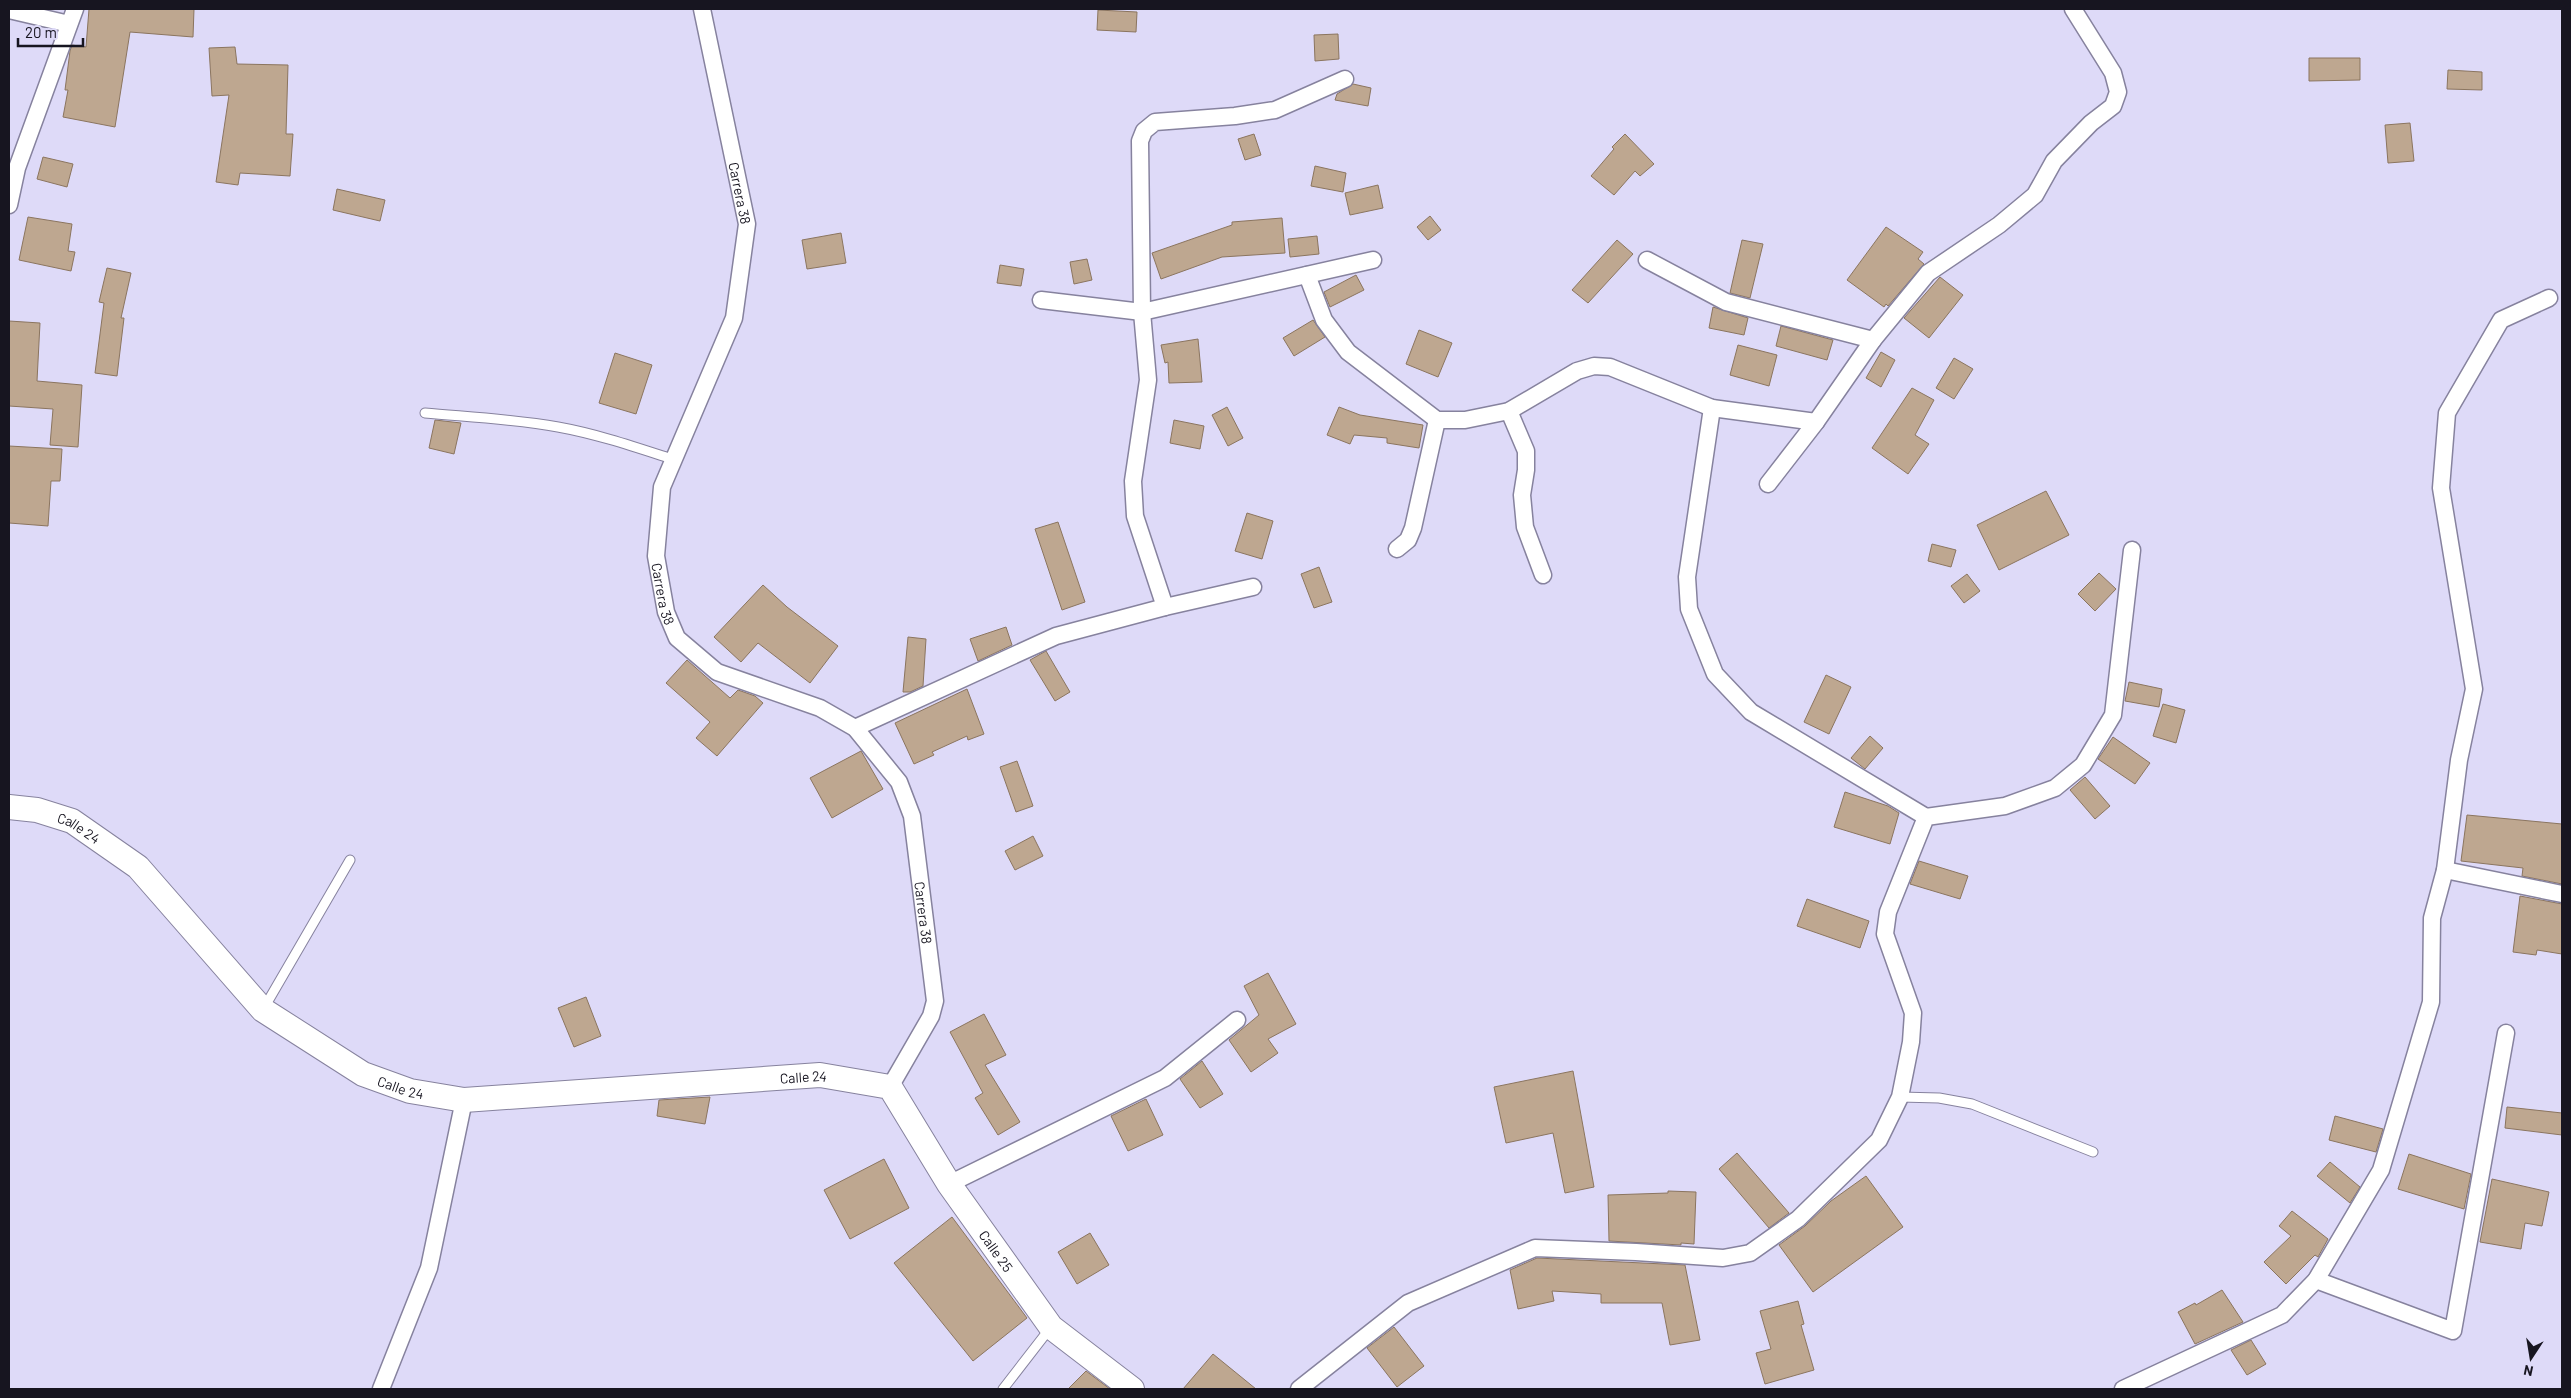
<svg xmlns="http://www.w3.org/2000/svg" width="2571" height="1398" font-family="Barlow,sans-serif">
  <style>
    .building { fill: #bea790; stroke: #8b755f }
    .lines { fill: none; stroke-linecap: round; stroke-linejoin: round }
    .lane-casing { stroke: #86829e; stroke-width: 11 }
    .street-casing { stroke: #86829e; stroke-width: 19 }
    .secondary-casing { stroke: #86829e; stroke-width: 26 }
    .lane { stroke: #fff; stroke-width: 9 }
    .street { stroke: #fff; stroke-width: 16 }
    .secondary { stroke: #fff; stroke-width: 24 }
    .labels { text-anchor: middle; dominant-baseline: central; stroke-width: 5; stroke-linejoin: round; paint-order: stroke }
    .street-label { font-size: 14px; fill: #171520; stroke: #dedaf8 }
  </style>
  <rect width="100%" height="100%" fill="#dedaf8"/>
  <!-- building -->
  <path class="building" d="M89 9H194L193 37 130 32 115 127 63 117 68 90H65L70 51 72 45 86 47Z
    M1098 10 1137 12 1136 32 1097 30Z
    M1338 34 1339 59 1315 61 1314 35Z
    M235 47 237 64 288 65 286 134H293L290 176 240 173 238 185 216 182 229 95 212 96 209 48Z
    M2309 58H2360V80L2309 81Z
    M2448 70 2482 72V90L2447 89Z
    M1353 84 1371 88 1368 106 1335 100 1337 94Z
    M2410 123 2414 161 2388 163 2385 125Z
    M1254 134 1261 155 1245 160 1238 139Z
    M1625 134 1654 164 1640 176 1635 171 1614 195 1591 176 1614 149 1612 147Z
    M43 157 73 164 67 187 37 179Z
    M1315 166 1346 173 1343 192 1311 186Z
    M1378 185 1383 208 1350 215 1345 193Z
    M337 189 385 200 380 221 333 210Z
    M1430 216 1441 230 1428 240 1417 227Z
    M28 217 72 224 68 251 75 252 71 271 19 260Z
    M1282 218 1285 253 1222 257 1161 279 1152 253 1232 225V222Z
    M1886 227 1923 252 1918 259 1924 264 1888 306 1886 304 1884 307 1847 280Z
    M841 233 846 263 807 269 802 240Z
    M1317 236 1319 254 1290 257 1288 239Z
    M1617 240 1633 254 1588 303 1572 290Z
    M1742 240 1763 244 1750 298 1730 293Z
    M1087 259 1092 280 1074 284 1070 262Z
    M1000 265 1024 269 1021 286 997 283Z
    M107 268 131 273 121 318H124L117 376 95 373 104 303 99 302Z
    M1356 275 1364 290 1330 307 1324 292Z
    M1940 277 1963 295 1929 338 1904 318Z
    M1713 307 1748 318 1744 335 1709 328Z
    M1313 320 1325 337 1294 356 1283 338Z
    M9 321 40 323 37 381 82 385 78 447 50 445 53 409 9 406Z
    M1781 326 1833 340 1827 360 1776 346Z
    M1419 330 1452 343 1438 377 1406 364Z
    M1198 339 1202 382 1169 383 1168 362 1165 363 1161 345Z
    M1738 345 1777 355 1769 386 1730 375Z
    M1881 352 1895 360 1881 387 1866 378Z
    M615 353 652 365 636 414 599 403Z
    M1954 358 1973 369 1954 399 1936 388Z
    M1912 388 1934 400 1915 435 1929 444 1908 474 1872 448Z
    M1227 407 1243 438 1228 446 1212 415Z
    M1339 407 1360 415 1423 425 1419 448 1387 443V438L1354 435 1350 444 1327 435Z
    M435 420 461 423 454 454 429 448Z
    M1174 420 1204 426 1200 449 1170 443Z
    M9 446 62 449 60 481H51L48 526 9 523Z
    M2046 491 2069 535 1999 570 1977 525Z
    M1247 513 1273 521 1262 559 1235 551Z
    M1058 522 1085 602 1062 610 1035 529Z
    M1932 544 1956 550 1951 567 1928 561Z
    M1319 567 1332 602 1314 608 1301 574Z
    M2099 573 2116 589 2095 611 2078 594Z
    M1967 574 1980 591 1964 603 1951 586Z
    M763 585 787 607 838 646 810 683 758 643 741 662 714 637Z
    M1006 627 1012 645 978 661 970 639Z
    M908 637 926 639 923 686 910 692H903Z
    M1046 651 1070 692 1055 701 1030 660Z
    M687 660 730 698 738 690 755 696 763 703 717 756 696 738 710 722 666 683Z
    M1826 675 1851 687 1829 734 1804 722Z
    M2129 682 2162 689 2159 707 2125 701Z
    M967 689 984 734 968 740 967 736 932 752 934 755 914 764 895 723Z
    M2163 704 2185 710 2176 743 2153 736Z
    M1870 736 1883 748 1865 769 1851 758Z
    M2113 737 2150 763 2135 784 2098 759Z
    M861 751 883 789 832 818 810 778Z
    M1017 761 1033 806 1016 812 1000 767Z
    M2085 777 2110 806 2095 819 2070 790Z
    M1845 792 1888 806 1899 813 1890 844 1834 827Z
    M2467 815 2562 824V884L2522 876 2523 868 2461 861Z
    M1033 836 1043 856 1015 870 1005 851Z
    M1919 861 1968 876 1960 899 1910 884Z
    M2520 896 2562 904V954L2537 950 2536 955 2513 952Z
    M1807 899 1869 921 1860 948 1797 926Z
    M1268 973 1296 1024 1268 1039 1278 1053 1251 1072 1229 1040 1259 1015 1244 986Z
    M586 997 601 1036 574 1047 558 1008Z
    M984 1014 1006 1055 985 1065 1020 1122 998 1135 975 1098 983 1093 950 1032Z
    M1202 1061 1223 1094 1200 1108 1180 1079Z
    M1573 1071 1594 1187 1565 1193 1553 1133 1506 1143 1494 1087Z
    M710 1097 705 1124 657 1116 659 1100Z
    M1146 1099 1163 1135 1128 1151 1111 1116Z
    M2507 1107 2562 1113V1135L2505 1128Z
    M2335 1116 2383 1129 2376 1152 2329 1140Z
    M1737 1153 1789 1213 1769 1228 1719 1169Z
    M2409 1154 2471 1174 2464 1209 2398 1189Z
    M884 1159 909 1208 850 1239 824 1190Z
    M2330 1162 2360 1187 2350 1203 2317 1176Z
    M1866 1176 1903 1227 1813 1292 1779 1245 1805 1226 1831 1201Z
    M2492 1179 2549 1192 2542 1226 2525 1223 2521 1249 2480 1242Z
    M1668 1191 1696 1192 1694 1244 1681 1243V1245L1609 1241 1608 1195 1668 1193Z
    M2292 1211 2328 1239 2318 1257 2315 1255 2286 1284 2264 1262 2291 1236 2279 1226Z
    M952 1217 1027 1318 973 1361 894 1263Z
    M1090 1233 1109 1265 1077 1284 1058 1252Z
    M1537 1258 1685 1265 1700 1340 1670 1345 1662 1303H1601V1294L1552 1291 1554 1301 1518 1309 1510 1270Z
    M2222 1290 2243 1322 2195 1344 2178 1312 2195 1303 2196 1305Z
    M1798 1301 1804 1324 1801 1325 1814 1370 1765 1384 1756 1353 1771 1349 1760 1311Z
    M1394 1327 1424 1366 1397 1387 1367 1348Z
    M2251 1340 2266 1364 2247 1375 2231 1350Z
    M1213 1354 1256 1389H1183Z
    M1086 1371 1110 1389H1068Z"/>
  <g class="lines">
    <defs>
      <path id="lane" d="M425 413C469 417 514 419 558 427 597 434 635 447 672 459
        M264 1008 350 860
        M1900 1097 1939 1098 1972 1104 2093 1152
        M1003 1389 1051 1327"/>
      <g id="street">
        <path id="s1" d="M702 9 747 224 734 318 662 487 656 556 666 612 677 638 717 672 820 708 855 728 899 782 912 816 935 1001 931 1016 890 1087"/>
        <path d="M9 10 69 24"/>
        <path d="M9 205 17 168 75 9"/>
        <path d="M1647 260 1726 302 1873 340"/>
        <path d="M1307 275 1324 320 1348 352 1437 420H1465L1509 411 1577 371 1594 366 1610 367 1712 408 1816 422"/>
        <path d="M1041 300 1142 312 1373 260"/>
        <path d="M1712 408 1687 577 1689 609 1715 674 1751 712 1926 817"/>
        <path d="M1509 411 1526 451V470L1522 495 1525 527 1543 575"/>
        <path d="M1768 484 1816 422 1873 340 1928 273 1999 225 2035 195 2054 161 2091 123 2113 106 2118 92 2113 73 2073 9"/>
        <path d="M1397 549 1408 540 1413 528 1437 420"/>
        <path d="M1165 607 1135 516 1133 481 1148 380 1142 312 1140 141 1144 131 1155 122 1235 116 1275 110 1345 79"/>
        <path d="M855 728 1056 636 1165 607 1253 587"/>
        <path d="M2445 870 2562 894"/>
        <path d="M949 1184 1165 1078 1237 1020"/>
        <path d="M2316 1280 2453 1331 2506 1033"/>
        <path d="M381 1389 429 1268 464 1100"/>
        <path d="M1299 1389 1408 1303 1535 1248 1636 1252 1723 1258 1750 1253 1798 1219 1879 1140 1900 1097 1911 1042 1913 1013 1885 934 1888 912 1926 817 2005 806 2055 788 2083 765 2113 715 2132 550"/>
        <path d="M2123 1389 2282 1315 2316 1280 2381 1170 2431 1002 2432 918 2445 870 2459 760 2474 689 2441 488 2447 413 2501 320 2549 298"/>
      </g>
      <g id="secondary">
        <path id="s2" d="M9 807 37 810 72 821 138 867 263 1010 363 1074 410 1091 464 1100 820 1075 890 1087 949 1184 1051 1327 1132 1389"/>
      </g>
    </defs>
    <!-- lane casing -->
    <use href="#lane" class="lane-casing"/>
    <!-- street casing -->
    <use href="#street" class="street-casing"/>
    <!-- secondary casing -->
    <use href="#secondary" class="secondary-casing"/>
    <!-- lane -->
    <use href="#lane" class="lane"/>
    <!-- street -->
    <use href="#street" class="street"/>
    <!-- secondary -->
    <use href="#secondary" class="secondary"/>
  </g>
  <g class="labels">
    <!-- street labels -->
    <g class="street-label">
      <text stroke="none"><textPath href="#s1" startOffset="188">Carrera 38</textPath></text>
      <text stroke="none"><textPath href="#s1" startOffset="606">Carrera 38</textPath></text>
      <text stroke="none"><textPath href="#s2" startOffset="74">Calle 24</textPath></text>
      <text stroke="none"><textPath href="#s1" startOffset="1058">Carrera 38</textPath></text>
      <text stroke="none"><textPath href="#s2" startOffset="899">Calle 24</textPath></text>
      <text stroke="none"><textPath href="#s2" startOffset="494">Calle 24</textPath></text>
      <text stroke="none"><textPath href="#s2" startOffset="1182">Calle 25</textPath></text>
    </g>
  </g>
  <!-- border -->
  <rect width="2571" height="1398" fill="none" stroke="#171520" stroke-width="20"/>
  <!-- north arrow -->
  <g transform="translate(2531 1358) rotate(192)" stroke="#dedaf8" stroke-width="4" paint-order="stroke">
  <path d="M0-4L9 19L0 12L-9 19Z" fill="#171520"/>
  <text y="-8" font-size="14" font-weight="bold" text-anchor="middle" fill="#171520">N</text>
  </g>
  <!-- scale -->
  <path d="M18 38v8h65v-8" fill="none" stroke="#171520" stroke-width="2.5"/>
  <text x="25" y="38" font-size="15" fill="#171520" stroke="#dedaf8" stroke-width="4" paint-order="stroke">20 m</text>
</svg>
